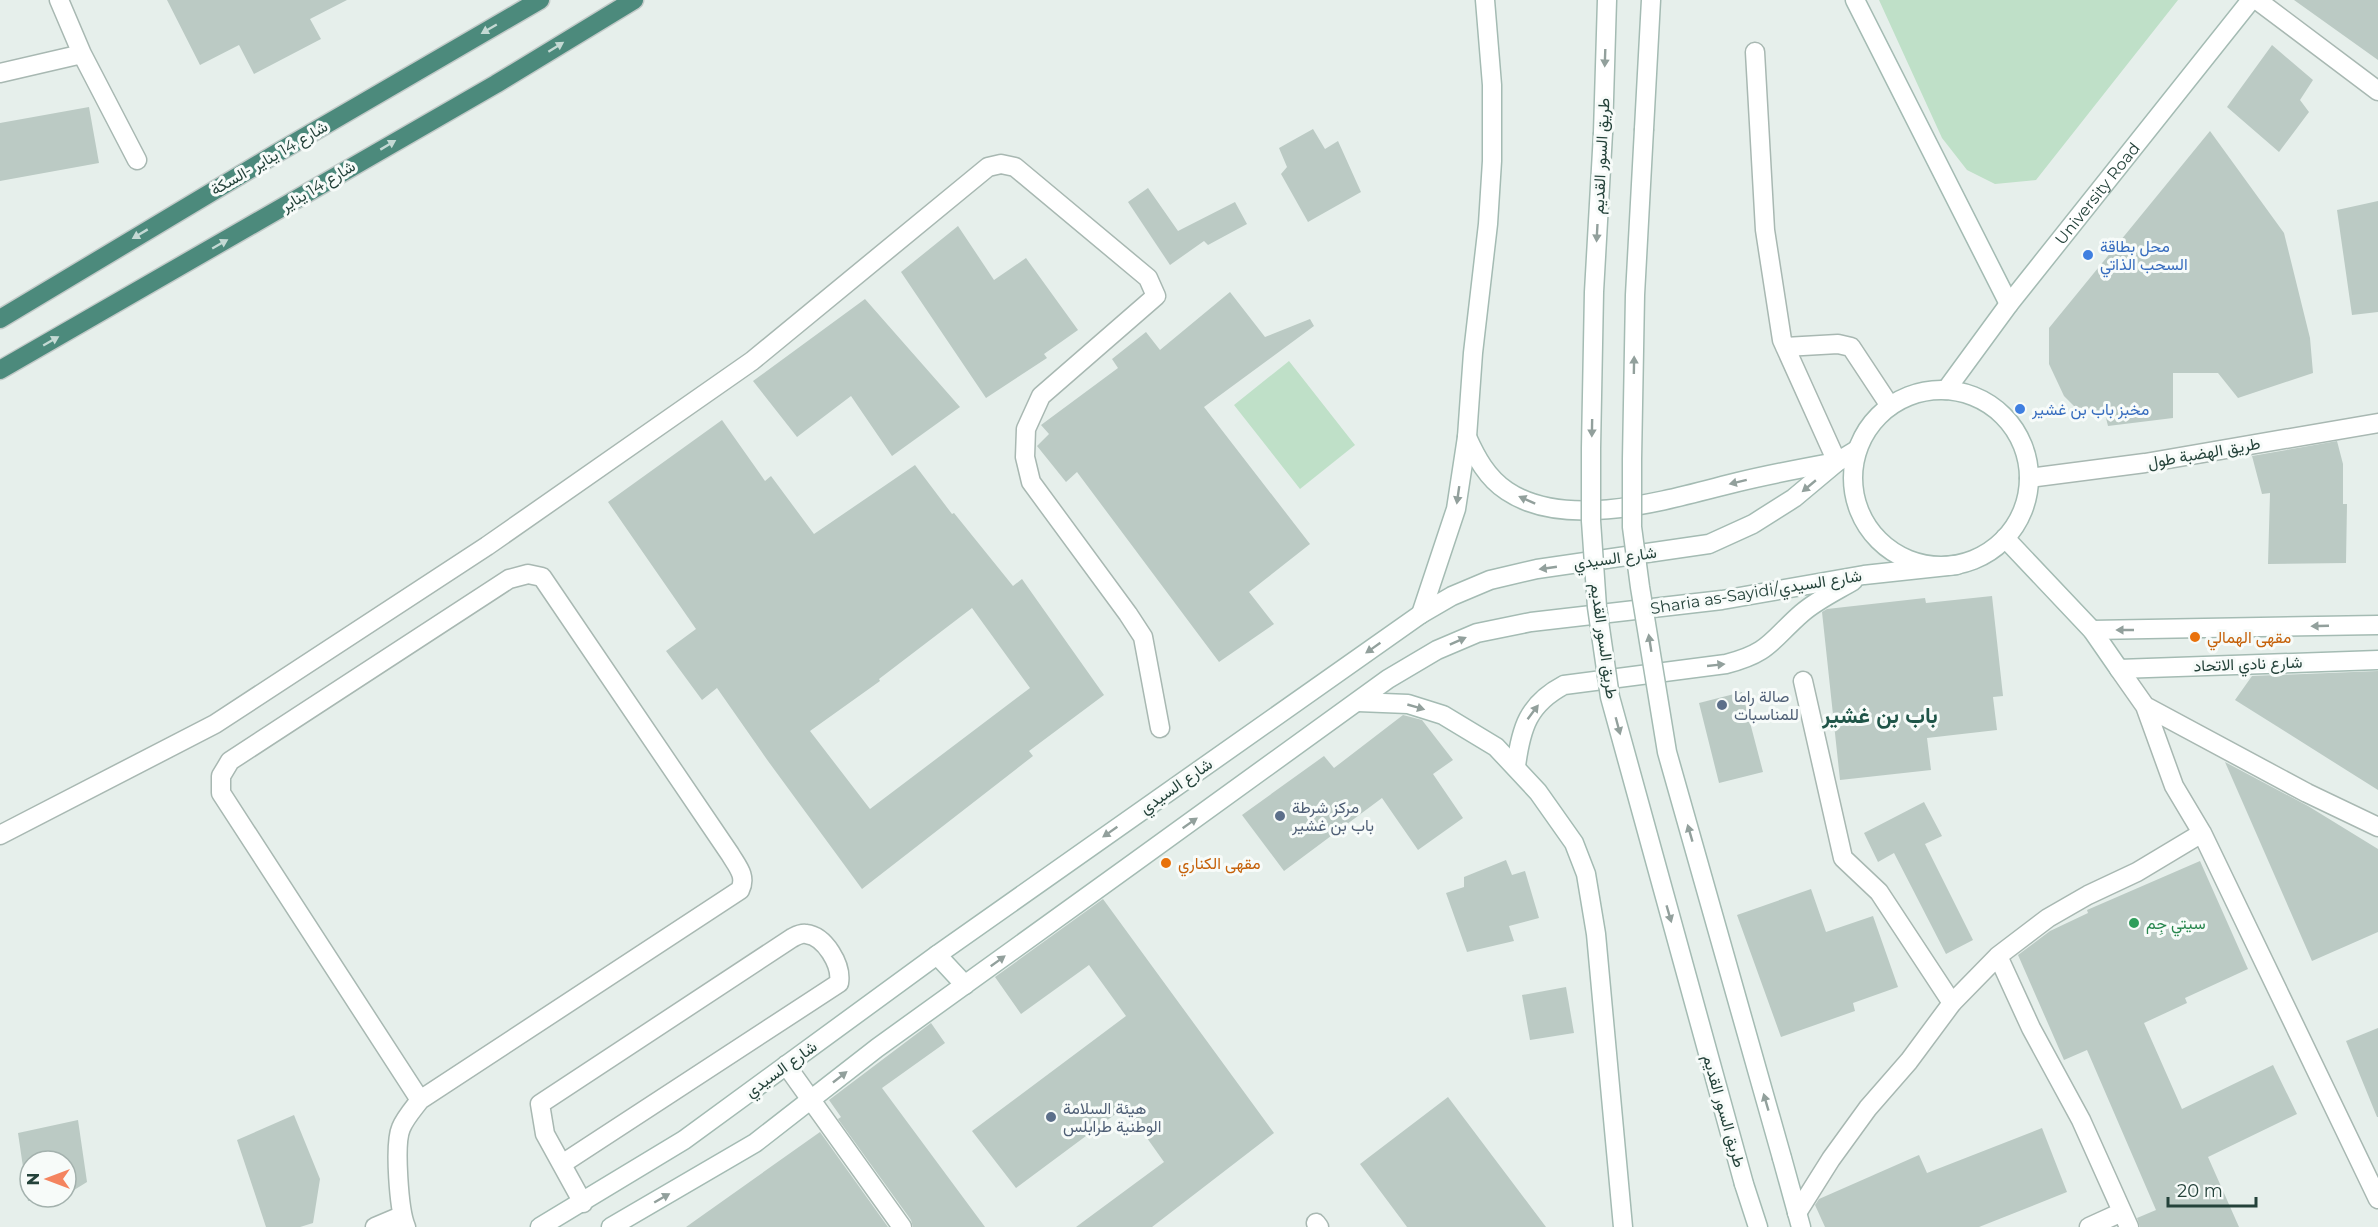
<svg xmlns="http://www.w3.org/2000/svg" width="2378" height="1227" font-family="Montserrat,Vazirmatn,sans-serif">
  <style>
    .green { fill: #bfe0c8 }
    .building { fill: #bbcac4; fill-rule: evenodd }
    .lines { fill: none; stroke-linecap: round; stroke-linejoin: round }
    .service-casing { stroke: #a8b8b2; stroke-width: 21 }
    .minor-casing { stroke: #a8b8b2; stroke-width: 21 }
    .secondary-casing { stroke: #a4bbb3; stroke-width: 21 }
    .trunk-casing { stroke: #c2cac8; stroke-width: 21 }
    .service { stroke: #fff; stroke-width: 18 }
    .minor { stroke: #fff; stroke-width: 18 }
    .secondary { stroke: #fff; stroke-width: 18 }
    .trunk { stroke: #4c8a7c; stroke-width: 18 }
    .secondary-bridge-casing { stroke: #a4bbb3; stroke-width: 21; stroke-linecap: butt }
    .secondary-bridge { stroke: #fff; stroke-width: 18 }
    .oneway { fill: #c4d9d4 }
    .oneway2 { fill: #92a09c }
    .shop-dot { fill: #3f7fe0; stroke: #f7fbf9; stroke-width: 2 }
    .food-dot { fill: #e8710a; stroke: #f7fbf9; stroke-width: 2 }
    .service-dot { fill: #5c6f8a; stroke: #f7fbf9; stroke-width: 2 }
    .leisure-dot { fill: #2e9e5b; stroke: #f7fbf9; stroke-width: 2 }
    .labels { text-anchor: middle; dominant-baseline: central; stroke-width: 6; stroke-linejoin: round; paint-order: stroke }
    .street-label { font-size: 16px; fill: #24423a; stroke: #f7fbf9 }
    .shop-label { font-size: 16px; fill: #366cbe; stroke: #f7fbf9; text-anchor: start }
    .food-label { font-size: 16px; fill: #c56008; stroke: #f7fbf9; text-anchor: start }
    .service-label { font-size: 16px; fill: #4e5e75; stroke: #f7fbf9; text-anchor: start }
    .leisure-label { font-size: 16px; fill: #27864d; stroke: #f7fbf9; text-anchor: start }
    .district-label { font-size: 22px; font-weight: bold; fill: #1f5548; stroke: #f7fbf9 }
  </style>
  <rect width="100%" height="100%" fill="#e6efeb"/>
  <!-- green -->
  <path class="green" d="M1879 0H2178L2036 180 1995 184 1967 170 1942 138Z
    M1289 361 1355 445 1300 489 1234 405Z"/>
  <!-- building -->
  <path class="building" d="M167 0H347L310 19 321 39 254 74 239 45 200 65Z
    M2294 0H2378V60Z
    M2272 45 2313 80 2300 100 2309 112 2279 152 2227 107Z
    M89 107 99 163 0 181V123Z
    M1313 129 1325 149 1338 141 1361 192 1308 222 1281 174 1287 167 1279 148Z
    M2210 131 2284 233 2310 338 2313 373 2238 398 2218 373H2173V418L2108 426 2105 414 2075 407 2064 396 2049 364V328Z
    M1148 188 1178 231 1235 202 1247 224 1208 245 1204 241 1170 265 1128 202Z
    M2378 201V312L2352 315 2337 210Z
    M958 226 994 280 1026 258 1078 330 1044 354 1047 358 986 398 901 272Z
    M1230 292 1265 337 1310 319 1314 326 1204 407 1310 544 1249 592 1274 624 1219 662 1077 472 1066 482 1037 446 1049 434 1041 425 1118 368 1112 359 1146 332 1160 350Z
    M865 299 960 407 892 456 851 396 797 437 753 381Z
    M722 420 765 481 771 476 814 534 915 465 952 514 954 513 1013 586 1022 579 1104 695 1029 751 1033 756 862 889 768 761 717 688 702 700 666 651 696 629 608 502ZM972 608 1030 688 870 809 810 731 880 681 879 679Z
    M2337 441 2343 464V504H2347L2346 563 2268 564 2270 493 2262 494 2252 456Z
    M1992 596 2003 696 1993 697 1997 730 1927 738 1931 770 1840 780 1822 612 1827 609 1925 598 1926 603Z
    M2378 671V790L2235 700 2252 676Z
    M1742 692 1763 772 1719 783 1699 703Z
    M1403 715 1422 720 1453 760 1433 774 1463 818 1418 850 1382 798 1284 871 1242 815 1324 756 1334 768Z
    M2225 762 2308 806 2378 849V932L2312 961Z
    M1924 802 1942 836 1925 844 1973 940 1946 954 1894 853 1878 862 1864 833Z
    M1506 860 1512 875 1525 871 1539 918 1509 926 1514 941 1467 952 1446 893 1464 887V877Z
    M2200 861 2248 969 2185 998 2187 1003 2144 1023 2182 1109 2273 1065 2297 1114 2208 1157 2239 1227H2140L2137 1218 2156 1210 2087 1050 2064 1060 2018 955 2050 931 2088 913 2087 910Z
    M1811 889 1826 932 1873 916 1898 987 1853 1003 1855 1011 1781 1037 1737 915Z
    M1103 899 1274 1133 1152 1227H1076L1164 1162 1125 1107 1016 1188 972 1131 1126 1016 1089 965 1021 1014 995 977Z
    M1566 987 1574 1033 1530 1040 1522 995Z
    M931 1023 945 1043 882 1088 985 1227H913L911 1220 838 1119 841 1117 829 1100Z
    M2378 1028V1117H2377L2346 1041Z
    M1448 1097 1546 1227H1407L1360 1164Z
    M294 1115 320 1179 313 1223 300 1227H266L237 1140Z
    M78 1120 87 1182 66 1195V1161H30V1197H62L55 1201H28L18 1133Z
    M2042 1128 2067 1192 1979 1227H1825L1815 1205 1819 1199 1919 1155 1927 1173Z
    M820 1132 888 1227H686Z"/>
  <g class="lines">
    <defs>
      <path id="service" d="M1755 52 1765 230 1782 340 1837 462
        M82 54 137 160
        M0 73 82 54 59 0
        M1785 347 1838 344 1851 347 1890 406
        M1803 681 1843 858 1879 892 1952 1003
        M0 835 215 724 487 546 752 361 988 167 1001 164 1015 167 1148 278 1156 296 1041 396 1026 429 1025 457 1031 482 1128 614 1143 637 1160 728
        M786 1065 902 1227
        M562 1164 839 983C842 965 825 936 806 934 801 933 796 936 792 938L540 1104 545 1134 583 1203
        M1316 1223 1319 1227
        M375 1227 401 1216
        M406 1227C399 1211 394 1144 401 1128 405 1118 414 1108 420 1100L740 890C747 876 737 866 730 854L542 577 528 574 509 579 230 761 221 776V793L420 1100"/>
      <path id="minor" d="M2257 0 2378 91
        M2029 478 2145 463 2378 423
        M2119 669 2145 706 2174 786 2202 833 2378 1199
        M2145 706 2307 793 2378 827
        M1998 956 2031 1028 2081 1120 2129 1227
        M1797 1213 1831 1159 1868 1108 1909 1061 1952 1003 1998 956 2048 918 2088 895 2137 872 2202 833
        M2089 1227 2122 1212"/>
      <g id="secondary">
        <path d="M1855 0 2009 304"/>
        <path d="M1644 129 1651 0"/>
        <path d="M1603 133 1607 0"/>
        <path id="s1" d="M1946 390 2009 304 2251 0"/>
        <circle cx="1941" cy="478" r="88"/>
        <path d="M1467 437C1476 457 1487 478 1507 491 1568 532 1673 498 1738 482 1771 474 1803 468 1836 462"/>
        <path d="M2005 538 2092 630 2119 669 2378 660"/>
        <path d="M1421 614 1456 509 1467 437 1473 353 1488 224 1492 161V85L1485 0"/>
        <path d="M2092 630 2378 625"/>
        <path d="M1358 702 1408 704 1443 715 1496 747 1538 792 1574 843 1586 874 1596 934 1623 1227"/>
        <path d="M1516 766C1521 728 1528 704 1564 685L1726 664C1770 653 1771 640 1802 613 1817 600 1836 591 1853 581"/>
        <path d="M937 955 965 985"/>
        <path d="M1782 1158 1801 1227"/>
        <path d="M1744 1184 1758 1227"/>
        <path d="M540 1227 684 1140 937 955 1421 614 1452 596 1490 580 1537 569 1709 544 1753 524 1794 498 1837 462 1855 451"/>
        <path d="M611 1227 755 1143 877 1048 1135 862 1388 679 1437 650 1477 633 1531 622 1722 600 1864 575 1957 565"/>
      </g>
      <path id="trunk" d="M0 319 277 153 540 0
        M0 370 496 84 634 0"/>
    </defs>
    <!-- service casing -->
    <use href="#service" class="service-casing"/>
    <!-- minor casing -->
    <use href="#minor" class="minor-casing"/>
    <!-- secondary casing -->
    <use href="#secondary" class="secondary-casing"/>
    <!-- trunk casing -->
    <use href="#trunk" class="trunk-casing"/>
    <!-- service -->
    <use href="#service" class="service"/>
    <!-- minor -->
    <use href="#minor" class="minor"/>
    <!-- secondary -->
    <use href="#secondary" class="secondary"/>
    <!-- trunk -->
    <use href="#trunk" class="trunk"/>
    <defs>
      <path id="secondary-bridge" d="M1644 129 1635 295 1632 459V527L1640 587 1667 752 1782 1158
        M1603 133 1594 292 1591 448V521L1597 607 1610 697 1744 1184"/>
    </defs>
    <!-- secondary-bridge casing -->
    <use href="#secondary-bridge" class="secondary-bridge-casing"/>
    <!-- secondary-bridge -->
    <use href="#secondary-bridge" class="secondary-bridge"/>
  </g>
  <!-- one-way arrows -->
  <defs><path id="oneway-solid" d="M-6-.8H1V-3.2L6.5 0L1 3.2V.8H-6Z" transform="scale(1.5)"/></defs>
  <g class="oneway">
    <use href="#oneway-solid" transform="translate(489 29) rotate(150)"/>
    <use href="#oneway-solid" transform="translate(556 47) rotate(-32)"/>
    <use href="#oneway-solid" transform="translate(388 145) rotate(-31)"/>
    <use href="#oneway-solid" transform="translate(140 234) rotate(149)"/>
    <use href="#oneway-solid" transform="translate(220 244) rotate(-30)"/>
    <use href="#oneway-solid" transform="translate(51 341) rotate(-30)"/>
  </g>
  <g class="oneway2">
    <use href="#oneway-solid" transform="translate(1605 58) rotate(92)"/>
    <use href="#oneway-solid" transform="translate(1597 233) rotate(93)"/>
    <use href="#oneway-solid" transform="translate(1634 365) rotate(-89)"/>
    <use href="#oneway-solid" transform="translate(1592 428) rotate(91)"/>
    <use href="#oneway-solid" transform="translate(1738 482) rotate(166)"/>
    <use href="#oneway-solid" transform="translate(1809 486) rotate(140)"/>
    <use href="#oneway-solid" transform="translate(1458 495) rotate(98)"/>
    <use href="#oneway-solid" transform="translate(1527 500) rotate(-156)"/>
    <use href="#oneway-solid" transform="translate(1548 568) rotate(172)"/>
    <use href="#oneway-solid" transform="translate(2320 626) rotate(178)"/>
    <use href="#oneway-solid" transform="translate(2125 630) rotate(180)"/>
    <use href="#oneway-solid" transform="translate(1458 641) rotate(-24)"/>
    <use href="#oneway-solid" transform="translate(1650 643) rotate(-99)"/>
    <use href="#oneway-solid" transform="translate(1373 648) rotate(145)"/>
    <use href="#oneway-solid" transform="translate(1716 665) rotate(-6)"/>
    <use href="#oneway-solid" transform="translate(1416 707) rotate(16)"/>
    <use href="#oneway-solid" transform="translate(1533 712) rotate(-53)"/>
    <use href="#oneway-solid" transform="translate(1618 726) rotate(75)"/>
    <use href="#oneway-solid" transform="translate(1190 823) rotate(-35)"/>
    <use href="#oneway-solid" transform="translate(1110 832) rotate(145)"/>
    <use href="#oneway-solid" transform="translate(1690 833) rotate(-106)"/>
    <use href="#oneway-solid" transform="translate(1669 914) rotate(74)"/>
    <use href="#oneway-solid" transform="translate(998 961) rotate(-36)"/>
    <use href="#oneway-solid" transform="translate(840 1077) rotate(-38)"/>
    <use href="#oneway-solid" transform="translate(1766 1102) rotate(-106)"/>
    <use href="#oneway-solid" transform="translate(662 1198) rotate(-30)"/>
  </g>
  <!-- markers -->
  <g class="shop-dot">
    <circle cx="2088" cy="255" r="6"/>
    <circle cx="2020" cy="409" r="6"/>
  </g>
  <g class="food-dot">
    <circle cx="2195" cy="637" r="6"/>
    <circle cx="1166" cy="863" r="6"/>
  </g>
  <g class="service-dot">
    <circle cx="1722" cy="705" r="6"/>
    <circle cx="1280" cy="816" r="6"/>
    <circle cx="1051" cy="1117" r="6"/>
  </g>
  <circle class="leisure-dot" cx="2134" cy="923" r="6"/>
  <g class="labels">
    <!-- street labels -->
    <g class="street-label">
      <text transform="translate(1601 156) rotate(-87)">طريق السور القديم</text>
      <text transform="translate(269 158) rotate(-30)">شارع 14 يناير -السكة</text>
      <text transform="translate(318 186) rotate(-31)">شارع 14 يناير</text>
      <text stroke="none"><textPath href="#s1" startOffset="248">University Road</textPath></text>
      <text transform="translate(2204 453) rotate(-10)">طريق الهضبة طول</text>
      <text transform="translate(1615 558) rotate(-8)">شارع السيدي</text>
      <text transform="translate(1756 592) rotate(-9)">Sharia as-Sayidi/شارع السيدي</text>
      <text transform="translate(1604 641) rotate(82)">طريق السور القديم</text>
      <text transform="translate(2248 664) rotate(-2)">شارع نادي الاتحاد</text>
      <text transform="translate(1176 786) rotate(-35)">شارع السيدي</text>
      <text transform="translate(781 1069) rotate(-36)">شارع السيدي</text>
      <text transform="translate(1724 1111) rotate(74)">طريق السور القديم</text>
    </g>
    <!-- shop labels -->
    <g class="shop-label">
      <text x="2100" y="246">محل بطاقة<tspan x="2100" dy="18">السحب الذاتي</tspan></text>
      <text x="2032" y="409">مخبز باب بن غشير</text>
    </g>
    <!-- food labels -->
    <g class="food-label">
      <text x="2207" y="637">مقهى الهمالي</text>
      <text x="1178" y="863">مقهى الكناري</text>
    </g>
    <!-- service labels -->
    <g class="service-label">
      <text x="1734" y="696">صالة راما<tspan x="1734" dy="18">للمناسبات</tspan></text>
      <text x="1292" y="807">مركز شرطة<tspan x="1292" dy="18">باب بن غشير</tspan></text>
      <text x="1063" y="1108">هيئة السلامة<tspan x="1063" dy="18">الوطنية طرابلس</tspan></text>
    </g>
    <!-- leisure labels -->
    <g class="leisure-label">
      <text x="2146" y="923">سيتي جِم</text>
    </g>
    <!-- district labels -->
    <g class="district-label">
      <text x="1880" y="715">باب بن غشير</text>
    </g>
  </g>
  <!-- north arrow -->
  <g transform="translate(48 1179) rotate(270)"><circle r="28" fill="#f7fbf9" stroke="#a3b1ad" stroke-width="1.5"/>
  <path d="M0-4.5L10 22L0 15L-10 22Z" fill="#f4845f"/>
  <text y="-9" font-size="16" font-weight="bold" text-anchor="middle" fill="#24423a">N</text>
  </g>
  <!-- scale -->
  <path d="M2168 1197v9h88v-9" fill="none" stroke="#24423a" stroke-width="3"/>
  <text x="2177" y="1197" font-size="18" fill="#24423a" stroke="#f7fbf9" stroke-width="4.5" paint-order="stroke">20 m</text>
</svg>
